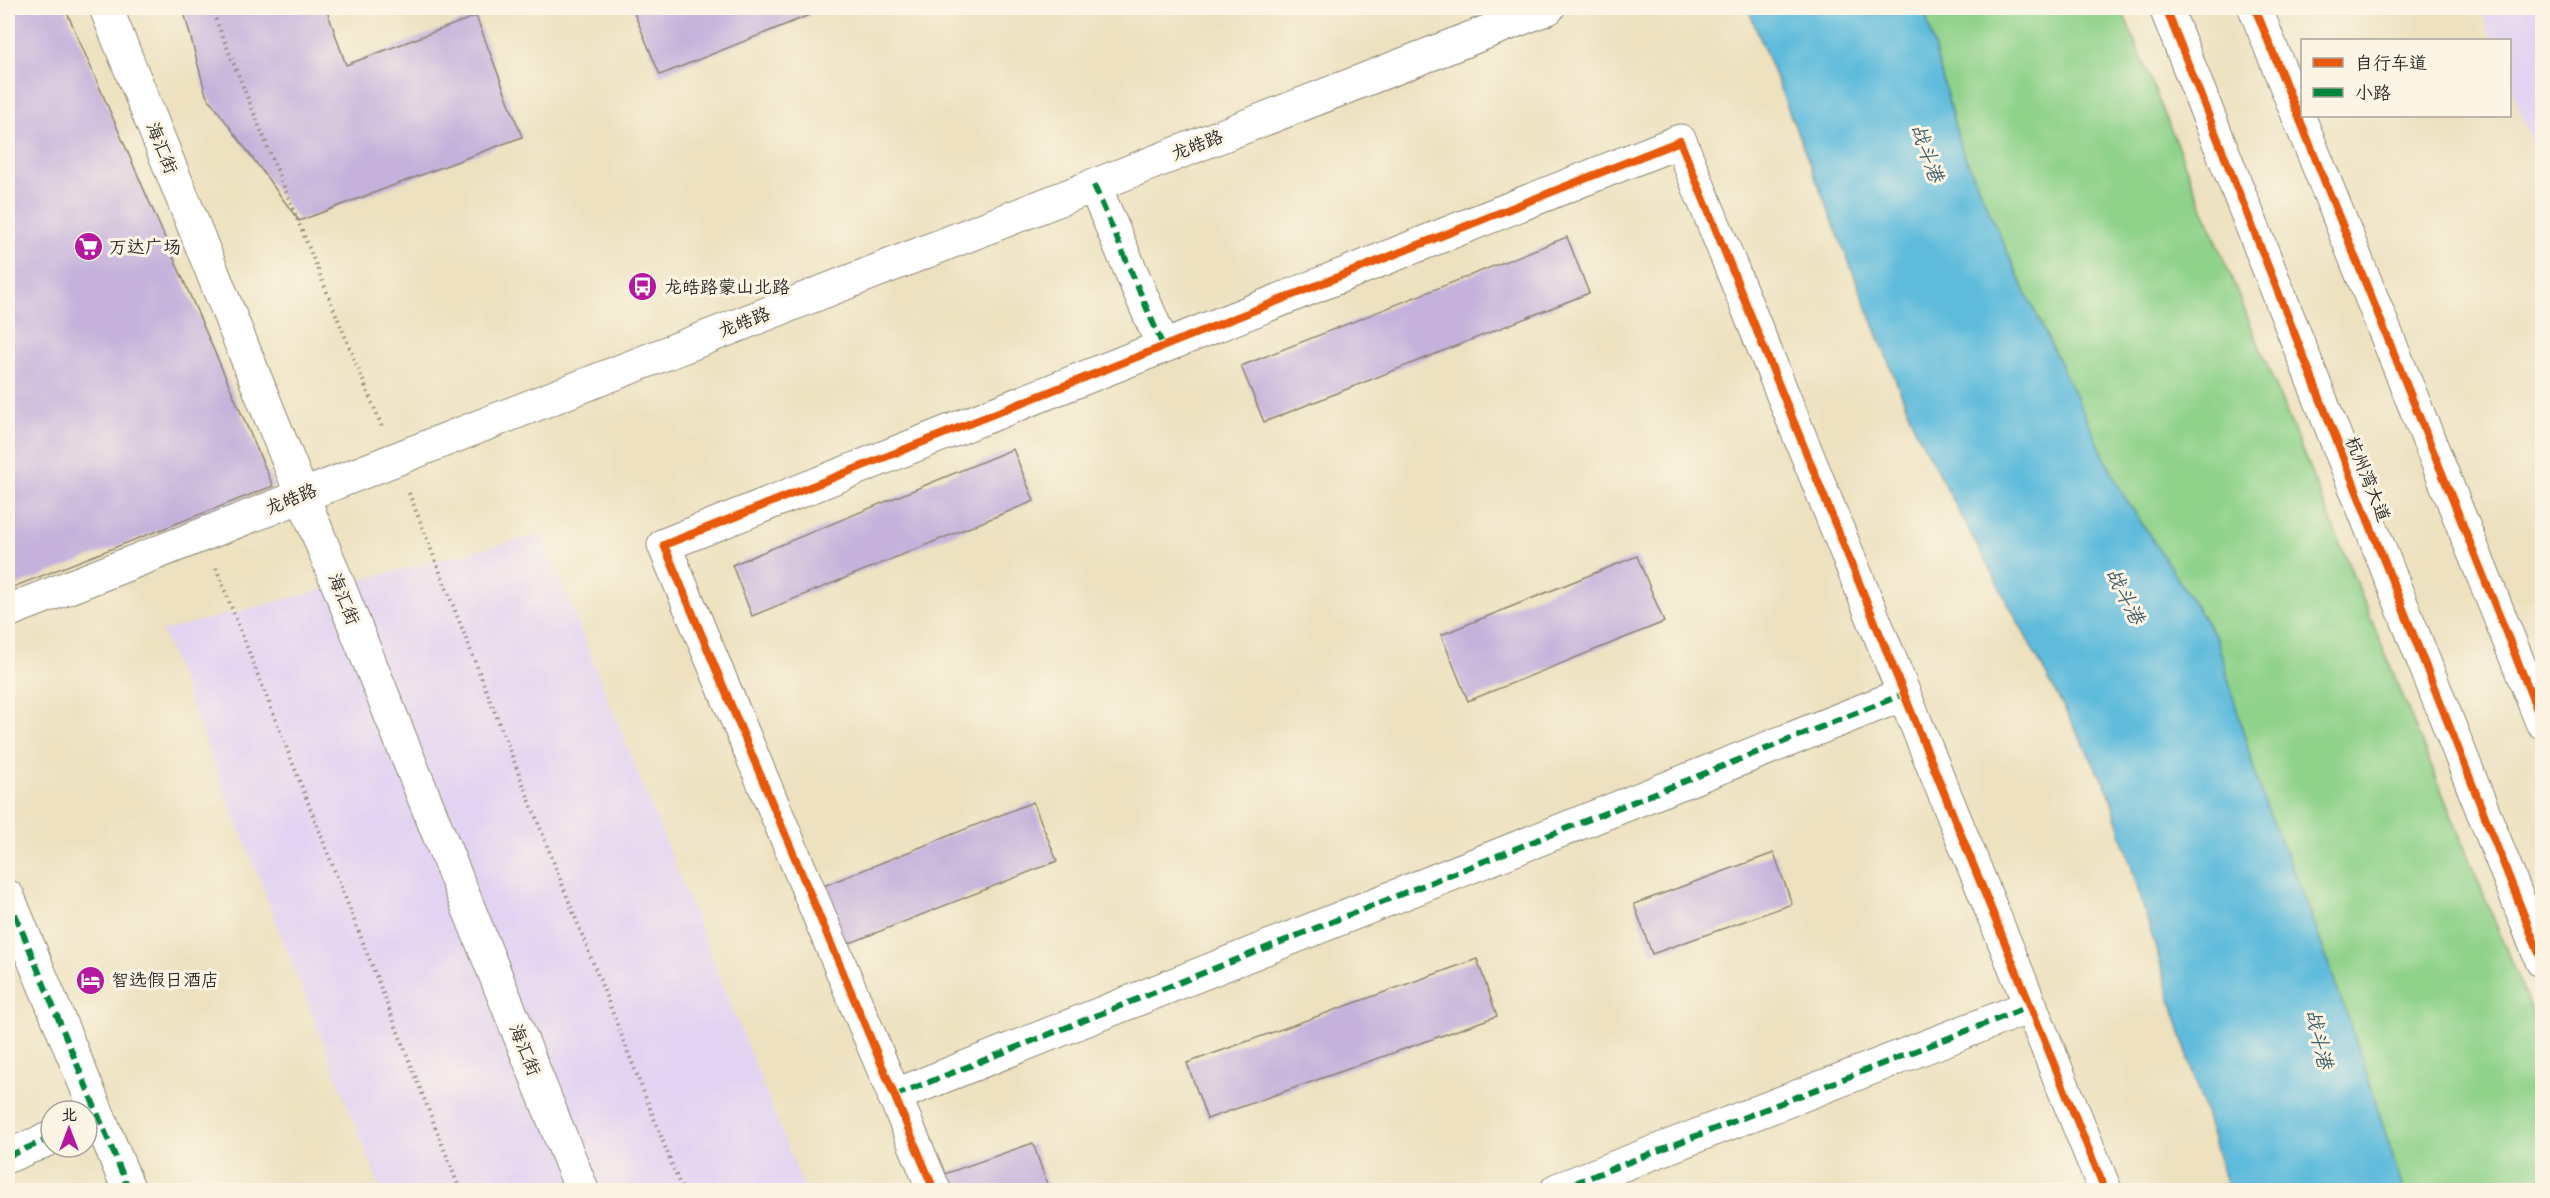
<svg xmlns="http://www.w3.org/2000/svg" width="2550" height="1198" font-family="Sriracha,'LXGW WenKai TC',sans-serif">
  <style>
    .built { fill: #e3d3f2 }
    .green { fill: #8fd28a; stroke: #5d7e5a; stroke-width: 1.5 }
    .water { fill: #5ebbdc; stroke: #447384; stroke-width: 1.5 }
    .building { fill: #c5b1db }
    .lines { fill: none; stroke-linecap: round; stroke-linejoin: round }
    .street-casing { stroke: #8c8675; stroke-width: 35 }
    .secondary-casing { stroke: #8c8675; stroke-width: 35 }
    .primary-casing { stroke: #8c8675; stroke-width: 35 }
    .path { stroke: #8c8675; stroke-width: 4; stroke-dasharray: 1.5 4.5; stroke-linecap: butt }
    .street { stroke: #fff; stroke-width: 33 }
    .secondary { stroke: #fff; stroke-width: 33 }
    .primary { stroke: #fff; stroke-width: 33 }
    .quiet { stroke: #00873e; stroke-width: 6; stroke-dasharray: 12 6; stroke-linecap: butt }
    .cycleway-casing { stroke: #fcf5e5; stroke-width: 11 }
    .cycleway { stroke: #e8590c; stroke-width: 8 }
    .labels { text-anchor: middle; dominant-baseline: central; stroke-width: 6; stroke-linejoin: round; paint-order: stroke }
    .street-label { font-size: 18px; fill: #2b2b2b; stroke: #fcf5e5 }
    .poi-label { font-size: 18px; fill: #2b2b2b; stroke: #fcf5e5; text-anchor: start }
    .water-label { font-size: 20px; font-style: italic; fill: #3d5d69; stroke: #fcf5e5 }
  </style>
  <rect width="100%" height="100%" fill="#fcf5e5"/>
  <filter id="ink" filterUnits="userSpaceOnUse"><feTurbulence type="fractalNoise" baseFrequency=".0167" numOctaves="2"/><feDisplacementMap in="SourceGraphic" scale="12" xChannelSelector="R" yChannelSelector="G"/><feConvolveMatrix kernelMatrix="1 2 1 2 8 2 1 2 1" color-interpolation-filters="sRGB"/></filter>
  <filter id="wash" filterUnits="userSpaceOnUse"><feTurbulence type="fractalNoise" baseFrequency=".008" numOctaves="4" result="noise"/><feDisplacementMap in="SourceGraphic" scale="24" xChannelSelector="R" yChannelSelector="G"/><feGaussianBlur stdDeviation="1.35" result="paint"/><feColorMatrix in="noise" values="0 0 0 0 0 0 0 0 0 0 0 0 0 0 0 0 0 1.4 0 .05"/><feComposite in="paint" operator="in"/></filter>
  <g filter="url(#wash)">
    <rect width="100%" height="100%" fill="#ede1bf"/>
    <!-- built -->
    <path class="built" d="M2480 8H2542V171L2510 85V40H2492Z
      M542 534 805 1190H381L162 631Z"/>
    <!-- green -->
    <path class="green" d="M1909 8H2121L2542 1037V1190H2388L2108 494 1945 146Z"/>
    <!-- water -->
    <path class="water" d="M1748 8H1924L1960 145 2018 276 2122 493 2217 639 2260 791 2308 906 2367 1074 2403 1190H2228L2109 792 1916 431Z"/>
    <g id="blocks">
      <!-- building -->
      <path class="building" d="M8 8H65L273 486 8 589Z
        M183 8H326L346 65 476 16 522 137 299 221 206 95Z
        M632 8H827L660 75Z
        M1567 237 1589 293 1264 422 1241 366Z
        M1013 449 1034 501 752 616 732 565Z
        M1637 556 1664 622 1468 701 1441 635Z
        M1033 802 1057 861 830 951 806 893Z
        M1774 853 1792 904 1652 954 1634 904Z
        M1477 959 1497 1016 1207 1119 1187 1063Z
        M1033 1143 1049 1190H910V1186Z"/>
    </g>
  </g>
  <g filter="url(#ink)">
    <use href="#blocks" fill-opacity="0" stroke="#8c8675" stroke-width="1.5"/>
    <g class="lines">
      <defs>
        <path id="street" d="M1094 185 1163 346
          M8 897 129 1190
          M894 1096 1904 694
          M8 1156 51 1138
          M934 1190 664 545 1680 141 2105 1190
          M1557 1190 2031 1006"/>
        <path id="secondary" d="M106 8 582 1190
          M8 611 1548 8"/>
        <path id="primary" d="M2166 8 2542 961
          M2255 8 2542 722"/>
      </defs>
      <!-- street casing -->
      <use href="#street" class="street-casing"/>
      <!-- secondary casing -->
      <use href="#secondary" class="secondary-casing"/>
      <!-- primary casing -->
      <use href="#primary" class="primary-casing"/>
      <!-- path -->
      <path class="path" d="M211 8 382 427
        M409 493 682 1190
        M216 568 460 1190"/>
      <!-- street -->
      <use href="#street" class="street"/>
      <!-- secondary -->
      <use href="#secondary" class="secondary"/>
      <!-- primary -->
      <use href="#primary" class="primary"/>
      <!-- quiet -->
      <path class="quiet" d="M1094 185 1163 346
        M8 897 129 1190
        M894 1096 1904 694
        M87 1123 99 1118
        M8 1156 51 1138
        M1557 1190 2031 1006"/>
      <defs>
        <path id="cycleway" d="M2166 8 2542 961
          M2255 8 2542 722
          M934 1190 664 545 1680 141 2105 1190"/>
      </defs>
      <!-- cycleway casing -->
      <use href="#cycleway" class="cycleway-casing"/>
      <!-- cycleway -->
      <use href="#cycleway" class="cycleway"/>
    </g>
  </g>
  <!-- icons -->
  <defs>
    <symbol id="supermarket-disc" viewBox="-11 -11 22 22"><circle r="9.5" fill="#b5179e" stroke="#fcf5e5"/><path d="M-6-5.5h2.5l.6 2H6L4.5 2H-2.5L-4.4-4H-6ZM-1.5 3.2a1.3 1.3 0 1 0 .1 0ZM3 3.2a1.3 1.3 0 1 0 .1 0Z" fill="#fff"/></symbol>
    <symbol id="bus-disc" viewBox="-11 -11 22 22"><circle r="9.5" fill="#b5179e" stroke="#fcf5e5"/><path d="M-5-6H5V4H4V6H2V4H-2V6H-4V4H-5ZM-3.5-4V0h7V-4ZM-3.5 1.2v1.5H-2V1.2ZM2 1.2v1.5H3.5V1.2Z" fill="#fff"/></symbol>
    <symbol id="hotel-disc" viewBox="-11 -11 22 22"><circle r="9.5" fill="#b5179e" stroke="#fcf5e5"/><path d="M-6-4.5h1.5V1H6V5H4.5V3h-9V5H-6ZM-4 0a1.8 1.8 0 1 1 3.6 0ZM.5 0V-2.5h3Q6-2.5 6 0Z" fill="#fff"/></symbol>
  </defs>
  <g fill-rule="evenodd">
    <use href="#supermarket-disc" x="72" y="230" width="33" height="33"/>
    <use href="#bus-disc" x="626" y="270" width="33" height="33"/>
    <use href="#hotel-disc" x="74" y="964" width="33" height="33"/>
  </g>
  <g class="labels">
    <!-- street labels -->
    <g class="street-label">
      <text transform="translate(1197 145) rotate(-21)">龙皓路</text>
      <text transform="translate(162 148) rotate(68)">海汇街</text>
      <text transform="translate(744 322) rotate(-21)">龙皓路</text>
      <text transform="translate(2368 479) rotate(68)">杭州湾大道</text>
      <text transform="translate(291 499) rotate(-22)">龙皓路</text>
      <text transform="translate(344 599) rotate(68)">海汇街</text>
      <text transform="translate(525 1050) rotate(68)">海汇街</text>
    </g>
    <!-- poi labels -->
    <g class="poi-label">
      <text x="109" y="247">万达广场</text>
      <text x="664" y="287">龙皓路蒙山北路</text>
      <text x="111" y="980">智选假日酒店</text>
    </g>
    <!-- water labels -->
    <g class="water-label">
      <text transform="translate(1927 153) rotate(70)">战斗港</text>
      <text transform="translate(2125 596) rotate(63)">战斗港</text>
      <text transform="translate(2319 1039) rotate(77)">战斗港</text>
    </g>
  </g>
  <!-- margin -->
  <rect width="2550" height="1198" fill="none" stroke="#fcf5e5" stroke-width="30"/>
  <!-- legend -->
  <rect x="2301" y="39" width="210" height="78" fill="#fcf5e5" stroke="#a8a49b" stroke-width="1.5"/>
  <rect x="2313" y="58" width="30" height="9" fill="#e8590c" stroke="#a8a49b" stroke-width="1.5"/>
  <text x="2355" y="69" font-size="18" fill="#2b2b2b">自行车道</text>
  <rect x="2313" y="88" width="30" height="9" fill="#00873e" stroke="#a8a49b" stroke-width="1.5"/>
  <text x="2355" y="99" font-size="18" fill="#2b2b2b">小路</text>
  <!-- north arrow -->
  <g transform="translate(69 1129)"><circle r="28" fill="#fcf5e5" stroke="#a8a49b" stroke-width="1.5"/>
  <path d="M0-4.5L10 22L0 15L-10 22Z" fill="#b5179e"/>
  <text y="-9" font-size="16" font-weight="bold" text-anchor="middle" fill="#2b2b2b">北</text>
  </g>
</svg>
